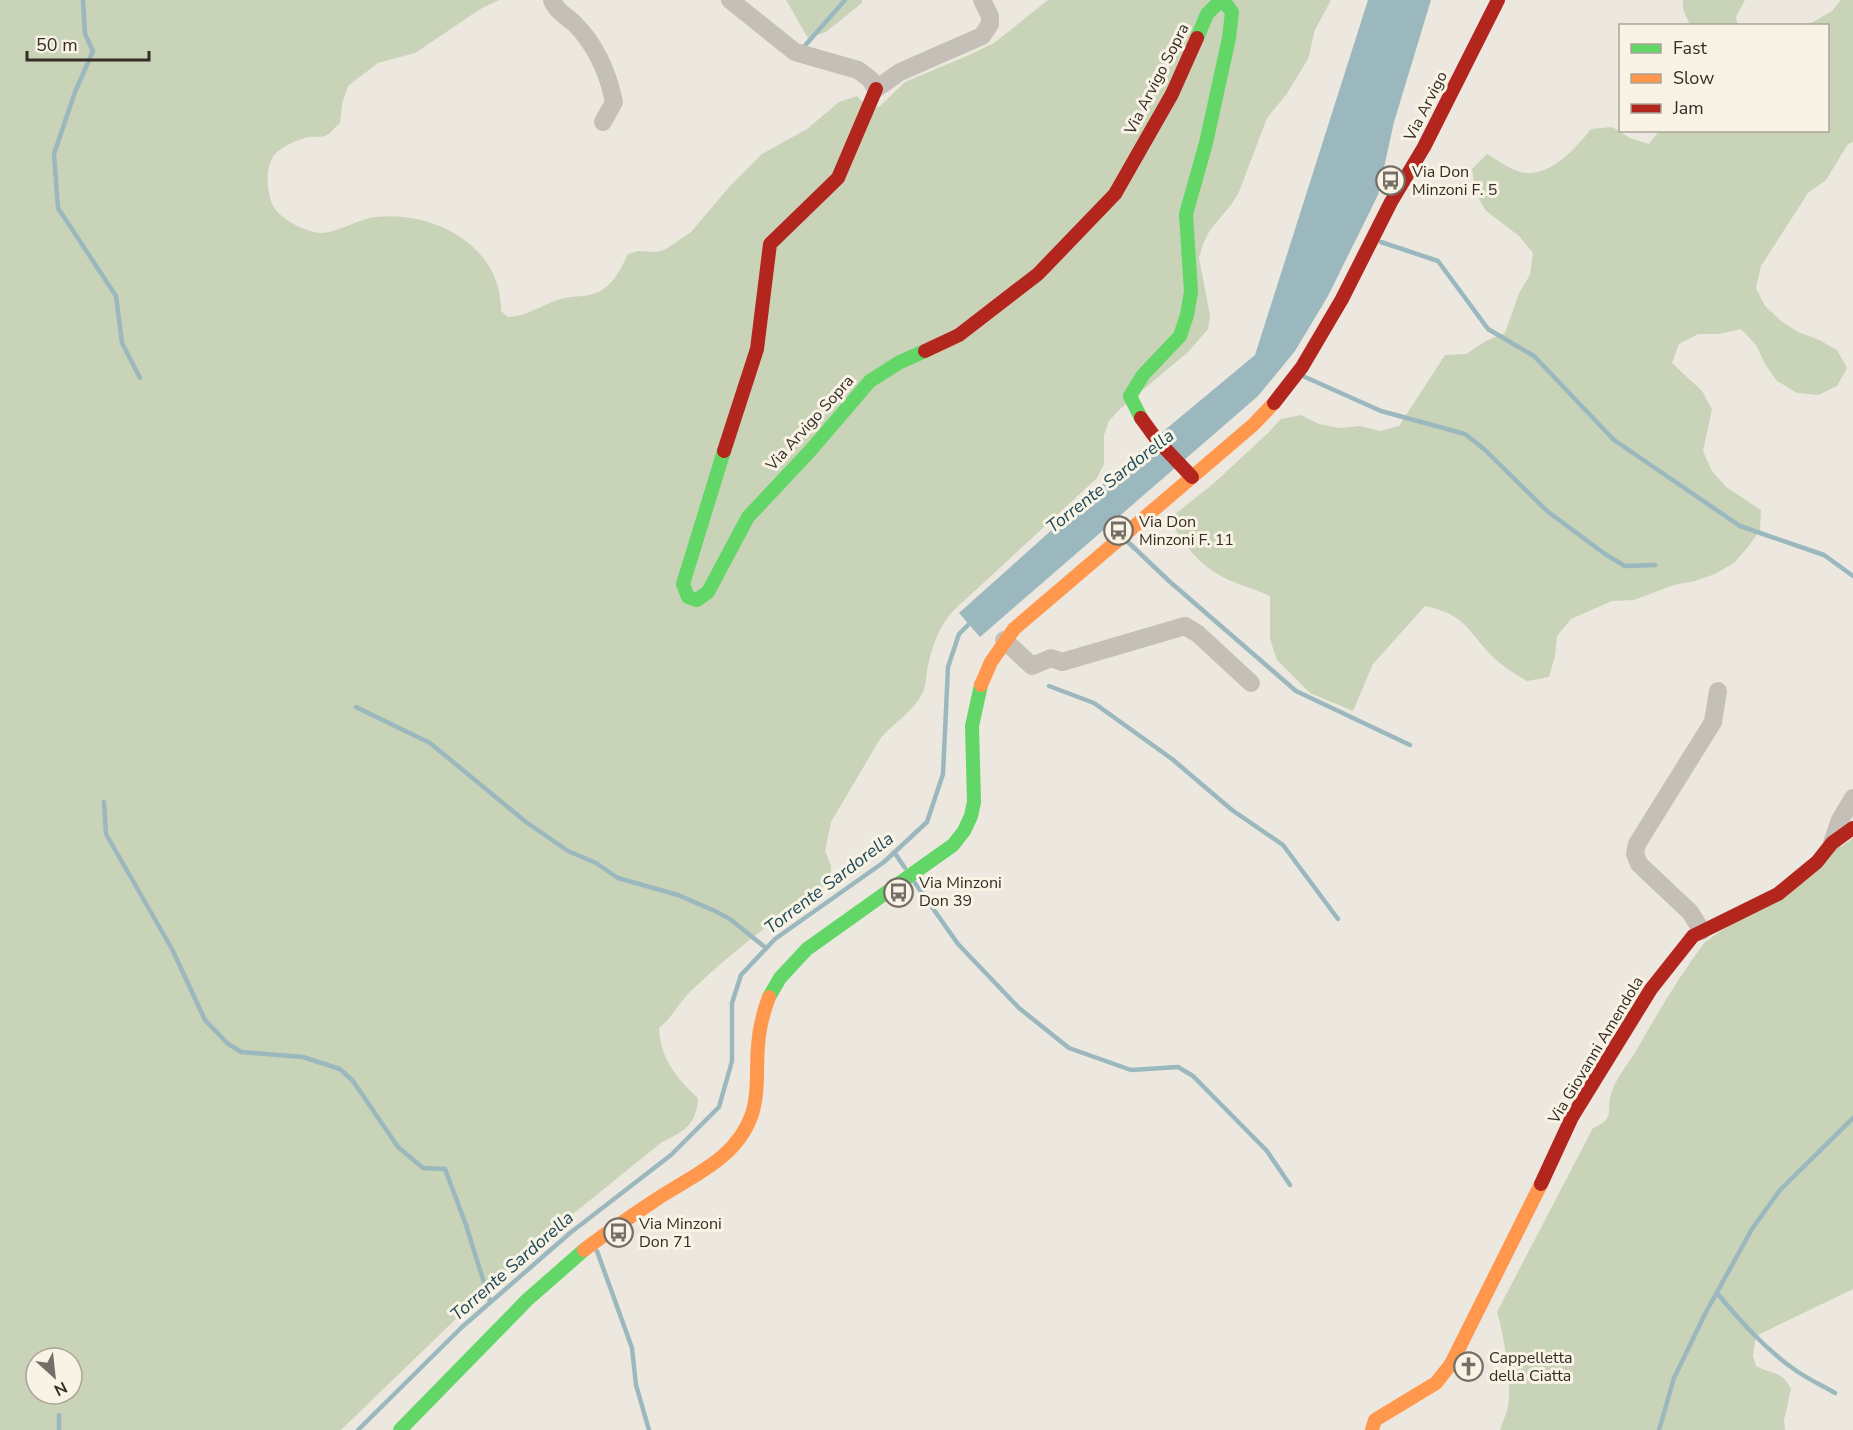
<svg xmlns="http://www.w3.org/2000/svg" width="1853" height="1430" font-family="'Nunito Sans',sans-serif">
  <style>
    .green { fill: #c9d3b8; fill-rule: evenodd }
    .water { fill: #9ab8bd }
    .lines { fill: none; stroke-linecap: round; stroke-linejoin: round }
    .stream { stroke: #9ab8bd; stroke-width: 4.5 }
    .street { stroke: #c5c0b7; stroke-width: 18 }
    .fast { stroke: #63d668; stroke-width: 14 }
    .slow { stroke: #ff974d; stroke-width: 14 }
    .jam { stroke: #b3261e; stroke-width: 14 }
    .labels { text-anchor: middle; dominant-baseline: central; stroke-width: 6; stroke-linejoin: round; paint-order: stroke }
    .street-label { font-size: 16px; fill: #352d26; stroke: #f9f3e5 }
    .poi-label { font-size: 16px; fill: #352d26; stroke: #f9f3e5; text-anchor: start }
    .water-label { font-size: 18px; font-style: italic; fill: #1b4957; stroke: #f9f3e5 }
  </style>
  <rect width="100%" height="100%" fill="#ece8df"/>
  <!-- green -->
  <path class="green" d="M0 0H499L482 8 415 53 378 63 348 86 342 104 340 123C336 126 331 133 327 135 322 138 314 136 309 137 297 140 285 145 276 153 264 164 266 196 275 209 284 221 307 233 323 233 339 232 358 219 375 217 434 210 502 246 501 311L508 317C528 317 545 302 565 298 579 295 592 298 605 288 616 280 622 266 628 254L638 251 657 252 666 249 691 232 731 185 762 154 807 129 839 102 857 96 870 109 880 106 905 82 969 55 994 43 1048 0H1331L1315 30 1308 59 1286 95 1267 118 1239 192 1231 205 1210 230 1203 244 1199 258 1210 315 1208 329 1188 352 1119 410 1109 421 1104 435V464L1097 478 953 611C937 630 932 647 927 671 926 678 926 688 922 694 913 712 892 724 880 739L831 822 825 851 831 866V882C781 914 735 949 692 990 679 1002 673 1017 659 1028 660 1058 677 1079 698 1098 697 1124 684 1132 662 1142L521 1256 341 1430H0ZM36 1358H72V1394H36Z
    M786 0H862V3L826 32 808 38Z
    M1683 0H1745L1736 17 1738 26 1690 25 1683 9Z
    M1841 0H1853V142L1848 144 1826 180 1808 193 1761 266 1756 288 1765 306 1781 321 1798 332 1819 340 1837 350 1847 368 1837 386 1818 395 1797 393 1777 381 1765 364 1756 345 1741 329 1719 334H1698L1679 344 1672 363 1702 391 1712 409 1703 451 1712 471 1726 487 1761 510 1760 530 1748 547 1734 563 1715 574 1695 581 1674 585 1634 600 1612 601 1571 619 1557 636 1555 656 1549 677 1527 681C1515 674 1502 666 1492 656 1466 629 1466 615 1425 606L1373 664 1353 711 1310 693 1277 660 1270 639V596C1250 587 1227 582 1210 569 1193 557 1179 537 1169 519L1213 484 1267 434 1281 419 1301 415 1319 424 1340 428 1360 426 1380 431 1399 426 1445 355 1466 354 1486 341 1505 333 1519 293 1530 275 1533 253 1519 236 1485 210 1475 191 1472 169 1487 154C1498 160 1513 172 1526 173 1552 175 1576 148 1591 129L1612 127 1630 138 1649 144 1659 131 1828 130V26L1808 25 1832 11Z
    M1853 838V1289L1756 1336 1753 1356 1756 1366C1772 1375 1782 1370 1791 1389L1784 1420 1785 1430H1500C1502 1423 1506 1415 1508 1407 1512 1385 1504 1334 1497 1312L1593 1128C1617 1119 1605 1109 1612 1091 1617 1077 1628 1064 1636 1051 1657 1014 1679 976 1705 942Z"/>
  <!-- water -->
  <path class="water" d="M1368 0H1431L1394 122 1378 195 1328 296 1295 351 1258 396 980 637 959 613 1142 449 1255 355Z"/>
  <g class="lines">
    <!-- stream -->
    <path class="stream" d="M83 0 85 34 93 51 75 92 54 154 58 208 116 296 122 343 140 378
      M802 49 845 0
      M1381 242 1438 261 1488 329 1534 356 1614 440 1740 526 1824 555 1853 576
      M1305 377 1381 411 1465 434 1484 449 1547 511 1605 554 1625 566 1655 565
      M1128 542 1169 581 1296 691 1410 745
      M1049 686 1094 703 1172 759 1232 810 1283 845 1338 919
      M356 707 430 743 526 822 568 851 596 863 618 878 678 895 715 911 730 919 766 948
      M104 802 106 834 172 949 205 1020 227 1043 241 1052 303 1057 340 1069 353 1081 398 1147 423 1168 445 1169 466 1225 490 1302
      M894 852 905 868
      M915 883 958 944 1019 1008 1069 1048 1131 1070 1178 1067 1193 1076 1267 1151 1290 1185
      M597 1251 632 1348 636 1385 649 1430
      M1717 1293C1741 1322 1767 1351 1798 1372 1810 1380 1823 1386 1835 1393
      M59 1415V1430
      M358 1430 461 1328 570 1233 671 1155 719 1107 732 1061V1003L741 975 775 939 884 862 927 822 943 774 948 667 959 634 973 620
      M1659 1430 1674 1378 1706 1312 1752 1229 1780 1190 1853 1118"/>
    <!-- street -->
    <path class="street" d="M552 0C556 11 566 16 574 23 596 45 608 73 614 102L603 122
      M730 0 795 52 858 70 870 79 876 89 900 72 982 36 990 24V16L982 0
      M1004 640 1032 666 1051 658 1062 662 1185 626 1198 634 1251 683
      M1832 843 1840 820 1853 798
      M1702 931 1690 912 1639 864 1635 854 1637 844 1713 722 1718 691"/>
    <!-- fast -->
    <path class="fast" d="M1141 418 1130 396 1143 375 1180 336 1187 315 1191 292 1186 214 1206 143 1229 38 1232 12 1226 4 1218 3 1207 14 1197 38
      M724 451 683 584 688 597 697 600 708 592 748 517 810 451 870 381 900 362 925 351
      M769 997 780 978 807 949 953 845 964 831 971 816 974 802 972 726 981 685
      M400 1430 527 1300 584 1250"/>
    <!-- slow -->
    <path class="slow" d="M981 685 991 662 1014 629 1253 425 1274 403
      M584 1250C610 1230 636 1213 663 1195 698 1173 738 1156 752 1114 759 1092 756 1068 758 1046 759 1028 763 1013 769 997
      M1372 1430 1375 1420 1436 1383 1451 1364 1541 1184"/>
    <!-- jam -->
    <path class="jam" d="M925 351 959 335 1038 274 1115 194 1172 94 1197 38
      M1274 403 1302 367 1342 299 1391 202 1424 147 1498 0
      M1141 418 1157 440 1192 477
      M724 451 757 349 770 244 838 178 876 89
      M1541 1184 1572 1117 1651 989 1693 936 1778 894 1817 862 1832 843 1853 828"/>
  </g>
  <!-- icons -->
  <defs>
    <symbol id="bus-ring" viewBox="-11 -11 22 22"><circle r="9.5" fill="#f9f3e5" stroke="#756e67" stroke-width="1.5"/><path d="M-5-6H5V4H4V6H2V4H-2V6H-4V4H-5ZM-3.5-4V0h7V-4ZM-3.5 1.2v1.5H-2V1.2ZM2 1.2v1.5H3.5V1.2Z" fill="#756e67"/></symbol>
    <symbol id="church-ring" viewBox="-11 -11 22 22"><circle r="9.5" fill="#f9f3e5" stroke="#756e67" stroke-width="1.5"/><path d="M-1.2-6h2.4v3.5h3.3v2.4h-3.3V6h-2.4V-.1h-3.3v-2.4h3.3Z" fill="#756e67"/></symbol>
  </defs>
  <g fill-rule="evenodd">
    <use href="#bus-ring" x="1374" y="164" width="33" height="33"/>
    <use href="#bus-ring" x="1102" y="514" width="33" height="33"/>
    <use href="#bus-ring" x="882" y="876" width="33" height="33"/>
    <use href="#bus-ring" x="602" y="1216" width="33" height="33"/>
    <use href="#church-ring" x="1452" y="1350" width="33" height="33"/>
  </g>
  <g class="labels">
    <!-- street labels -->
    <g class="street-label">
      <text transform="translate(1157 79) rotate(-63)">Via Arvigo Sopra</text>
      <text transform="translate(1426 106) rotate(-63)">Via Arvigo</text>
      <text transform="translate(810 423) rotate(-48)">Via Arvigo Sopra</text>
      <text transform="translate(1596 1050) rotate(-59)">Via Giovanni Amendola</text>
    </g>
    <!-- poi labels -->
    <g class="poi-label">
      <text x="1412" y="172">Via Don<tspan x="1412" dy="18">Minzoni F. 5</tspan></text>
      <text x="1139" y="522">Via Don<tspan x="1139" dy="18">Minzoni F. 11</tspan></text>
      <text x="919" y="883">Via Minzoni<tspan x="919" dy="18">Don 39</tspan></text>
      <text x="639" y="1224">Via Minzoni<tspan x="639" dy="18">Don 71</tspan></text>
      <text x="1489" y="1358">Cappelletta<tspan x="1489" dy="18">della Ciatta</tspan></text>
    </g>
    <!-- water labels -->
    <g class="water-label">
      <text transform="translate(1110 481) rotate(-38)">Torrente Sardorella</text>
      <text transform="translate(829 883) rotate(-37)">Torrente Sardorella</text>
      <text transform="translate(512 1266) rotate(-41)">Torrente Sardorella</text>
    </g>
  </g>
  <!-- legend -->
  <rect x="1619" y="24" width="210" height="108" fill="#f9f3e5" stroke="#aba499" stroke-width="1.5"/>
  <rect x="1631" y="44" width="30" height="9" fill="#63d668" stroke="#aba499" stroke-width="1.5"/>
  <text x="1673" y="54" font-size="18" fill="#352d26">Fast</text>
  <rect x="1631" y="74" width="30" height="9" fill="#ff974d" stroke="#aba499" stroke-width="1.5"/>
  <text x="1673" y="84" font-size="18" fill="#352d26">Slow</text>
  <rect x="1631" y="104" width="30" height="9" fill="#b3261e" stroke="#aba499" stroke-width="1.5"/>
  <text x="1673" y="114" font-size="18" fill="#352d26">Jam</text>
  <!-- north arrow -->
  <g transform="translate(54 1376) rotate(153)"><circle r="28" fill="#f9f3e5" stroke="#aba499" stroke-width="1.5"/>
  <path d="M0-4.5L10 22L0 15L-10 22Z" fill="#756e67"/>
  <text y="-9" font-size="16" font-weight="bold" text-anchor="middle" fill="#352d26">N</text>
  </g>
  <!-- scale -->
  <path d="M27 51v9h122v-9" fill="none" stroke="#352d26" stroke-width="3"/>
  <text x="36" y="51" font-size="18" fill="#352d26" stroke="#f9f3e5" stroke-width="4.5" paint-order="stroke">50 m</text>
</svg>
